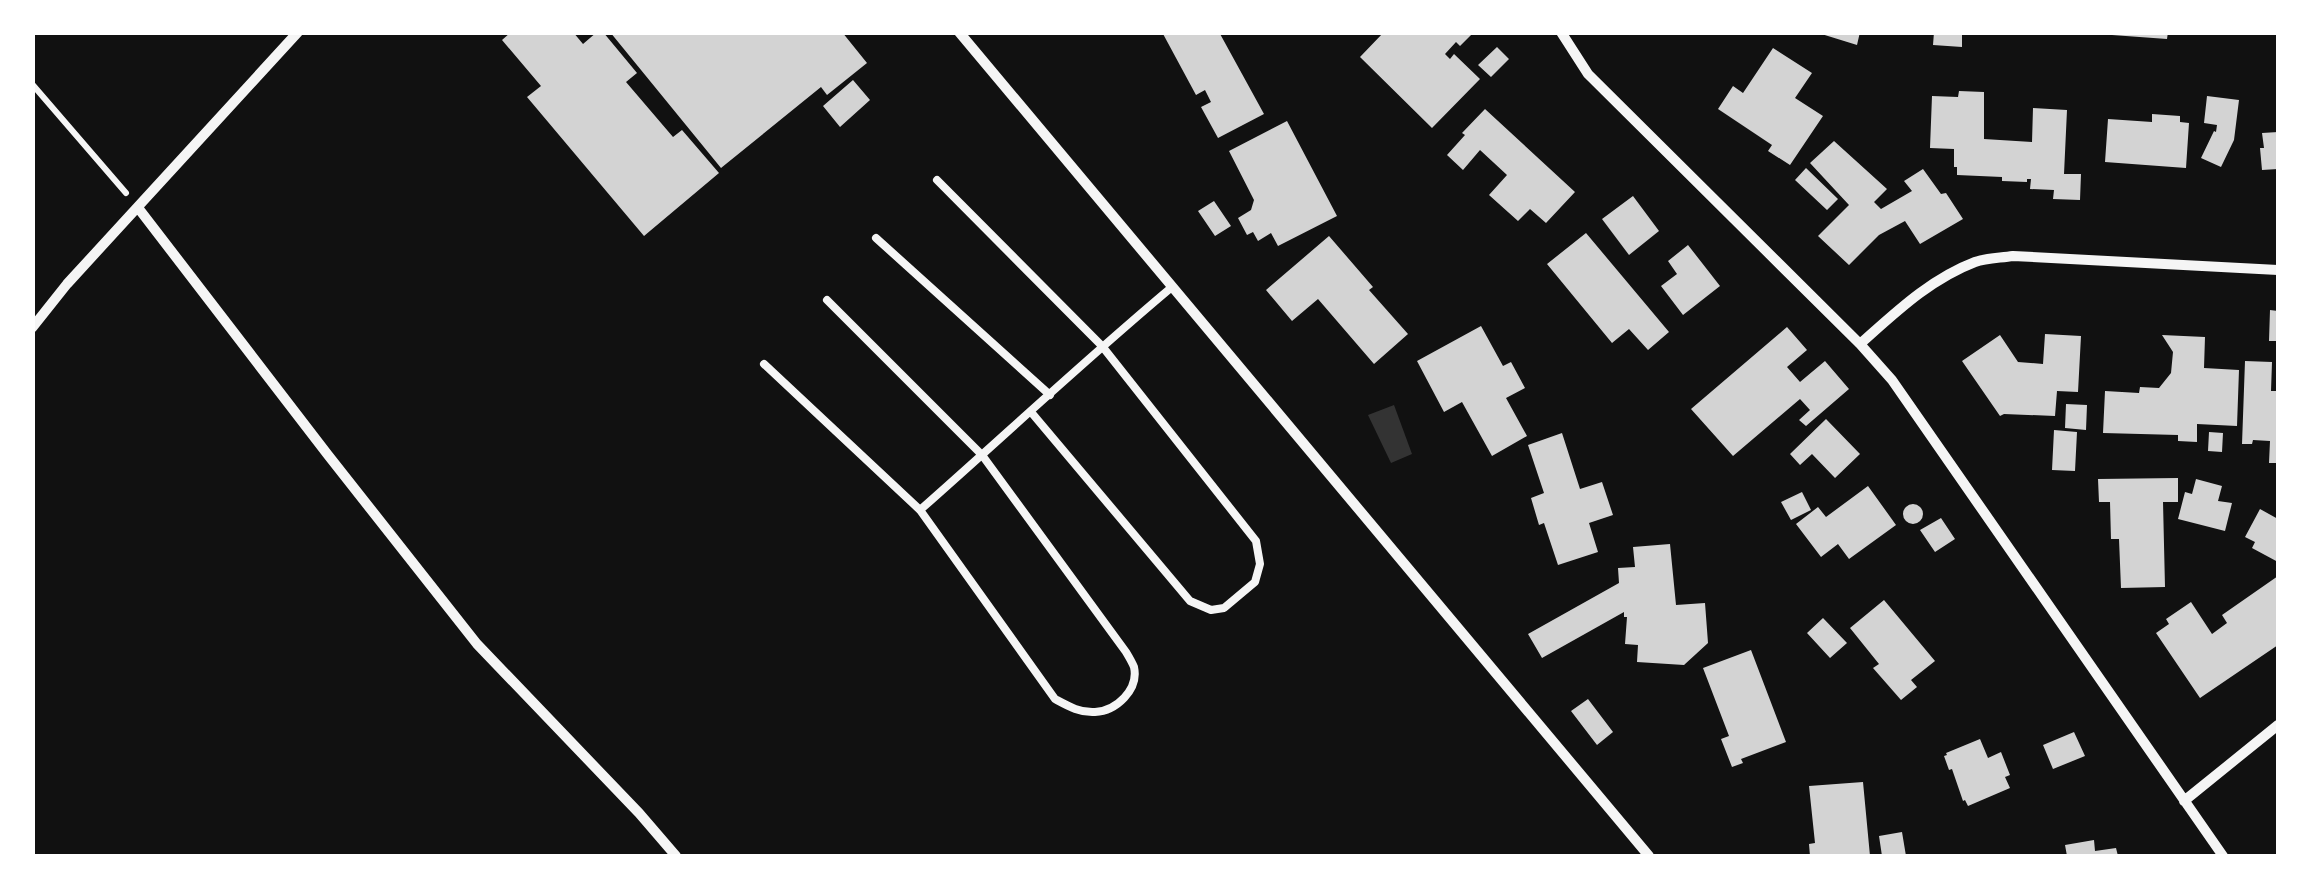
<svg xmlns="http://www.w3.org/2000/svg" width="2311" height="889" font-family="'Archivo Narrow',sans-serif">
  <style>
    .water { fill: #333 }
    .building { fill: #d3d3d3 }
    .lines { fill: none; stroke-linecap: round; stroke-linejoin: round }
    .path { stroke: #f5f5f5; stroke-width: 6 }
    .service { stroke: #f5f5f5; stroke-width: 8 }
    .minor { stroke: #f5f5f5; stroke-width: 10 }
  </style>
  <rect width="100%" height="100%" fill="#111"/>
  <!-- water -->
  <path class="water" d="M1394 405 1412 454 1391 463 1368 415Z"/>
  <!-- building -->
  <path class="building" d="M511 32H573L583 44 597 32H603L637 73 626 82 673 137 682 130 719 173 644 236 527 97 541 86 502 40Z
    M610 32H842L867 63 827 95 821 87 721 168Z
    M1162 32H1219L1264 114 1218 138 1201 107 1211 102 1205 90 1196 95Z
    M1384 32H1474L1460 46 1456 42 1445 54 1450 59 1454 54 1480 79 1432 128 1360 57Z
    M1815 32H1860L1857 45Z
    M1934 32H1962V47L1933 45Z
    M2112 32H2168L2167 39 2112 35Z
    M1497 47 1509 59 1491 77 1478 65Z
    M1773 48 1812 73 1795 98 1823 116 1790 165 1768 151 1772 145 1718 109 1733 86 1743 93Z
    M853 80 870 100 840 127 823 106Z
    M1959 91 1984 92V139L2032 142 2033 108 2067 110 2064 174H2081L2080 200 2053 199 2054 190 2030 189 2031 179H2027V182L2002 181V177L1957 175V167H1954V149L1930 148 1932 96 1958 97Z
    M2207 96 2239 100 2234 140 2221 167 2201 158 2214 131 2216 132 2217 125 2204 123Z
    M1485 109 1575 192 1546 223 1530 209 1518 221 1489 195 1507 175 1480 150 1463 170 1447 155 1465 135 1462 133Z
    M2152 114 2180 116V122L2189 123 2186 168 2105 162 2108 119 2152 122Z
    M1287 121 1337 216 1278 246 1271 233 1258 241 1253 232 1247 235 1238 218 1251 210 1254 200 1229 151Z
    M2278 132V169L2262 170 2260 148H2264L2262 133Z
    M1834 141 1887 189 1874 202 1881 209 1912 191 1904 181 1923 169 1941 194 1946 193 1963 219 1920 244 1905 221 1879 235 1849 265 1818 236 1849 205 1810 163Z
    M1806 168 1838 199 1827 210 1795 180Z
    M1633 196 1659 231 1629 255 1602 219Z
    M1214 201 1231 226 1215 236 1198 211Z
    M1586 233 1669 332 1648 350 1629 329 1612 343 1547 264Z
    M1329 236 1373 287 1369 290 1408 334 1374 364 1318 299 1292 321 1266 290Z
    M1688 245 1720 286 1683 315 1661 286 1677 274 1668 261Z
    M2270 310 2278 311V341H2269Z
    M1481 326 1503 366 1511 362 1525 388 1506 398 1527 436 1492 456 1462 402 1444 412 1417 361Z
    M1787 327 1807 350 1787 367 1800 382 1825 361 1849 389 1806 426 1799 420 1810 410 1800 399 1733 456 1691 409Z
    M2045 334 2081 336 2078 392 2057 391 2055 416 2004 414 2000 416 1962 361 2000 335 2018 362 2043 364Z
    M2162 335 2205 337 2204 368 2239 370 2237 426 2197 424V442L2178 441V435L2103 433 2105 391 2139 393 2140 387 2159 388 2171 373 2173 352Z
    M2245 361 2272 362 2271 391H2278V463H2269L2270 441 2253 440 2252 444H2242Z
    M2066 404 2087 405 2086 430 2065 428Z
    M1826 419 1860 454 1835 478 1812 454 1800 465 1790 454Z
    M2054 430 2077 432 2075 471 2052 470Z
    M2209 432 2223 433 2222 452 2208 451Z
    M1562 433 1580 489 1602 482 1613 515 1589 523 1598 552 1558 565 1544 523 1539 525 1531 498 1544 493 1528 445Z
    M2178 478V502H2163L2165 587 2121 588 2119 539H2111L2110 502H2099L2098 479Z
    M2196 479 2222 486 2218 501 2232 503 2225 531 2178 519 2185 492 2192 494Z
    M1868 486 1896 525 1849 559 1838 544 1821 557 1796 524 1818 507 1826 517Z
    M1802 492 1811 510 1791 520 1781 502Z
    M1903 514a10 10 0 1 1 20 0a10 10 0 1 1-20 0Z
    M2260 509 2278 519V562L2252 548 2255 542 2245 537Z
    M1941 518 1955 539 1935 552 1920 530Z
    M1670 544 1676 605 1705 603 1708 643 1684 665 1637 662 1638 645 1625 644 1627 617H1624V612L1542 658 1528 634 1619 583 1618 568 1635 567 1633 547Z
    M2278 576V645L2200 698 2156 633 2169 624 2166 619 2191 602 2212 634 2227 623 2222 615Z
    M1884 600 1935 661 1911 680 1917 687 1901 700 1873 668 1879 664 1850 628Z
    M1823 618 1847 643 1830 658 1807 633Z
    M1751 650 1786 742 1741 759 1743 763 1732 767 1721 739 1729 736 1703 668Z
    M1588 699 1613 732 1597 745 1571 711Z
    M2074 732 2085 756 2053 769 2043 745Z
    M1980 739 1988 758 2001 752 2010 775 2005 777 2010 788 1968 806 1965 800 1963 801 1952 769 1949 770 1944 756 1947 755 1946 753Z
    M1863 782 1870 856H1810L1809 844 1815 843 1809 786Z
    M1902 832 1906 856H1882L1879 836Z
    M2094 840 2095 851 2116 848 2118 856H2067L2065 845Z"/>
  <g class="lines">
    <!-- path -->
    <path class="path" d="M32 84 126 193"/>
    <!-- service -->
    <path class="service" d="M937 180 1102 346 1256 541 1260 564 1255 582 1224 608 1211 610 1190 601 1031 412
      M876 238 1050 395
      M827 300 982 455 1126 652C1129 657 1132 662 1134 667 1139 690 1116 711 1095 712 1080 713 1068 706 1055 699L920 510
      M764 364 920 510C1004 436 1086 359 1172 287"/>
    <!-- minor -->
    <path class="minor" d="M959 32 1649 856
      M1561 32 1588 74 1860 344 1892 380 2223 856
      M139 209 328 455 477 644 639 813 676 856
      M32 328 67 284 298 32
      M1860 344C1895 313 1930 279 1975 262 1986 258 2001 258 2013 256L2278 270
      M2184 801 2278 725"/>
  </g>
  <!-- border -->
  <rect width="2311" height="889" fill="none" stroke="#ffffff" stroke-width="70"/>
</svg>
